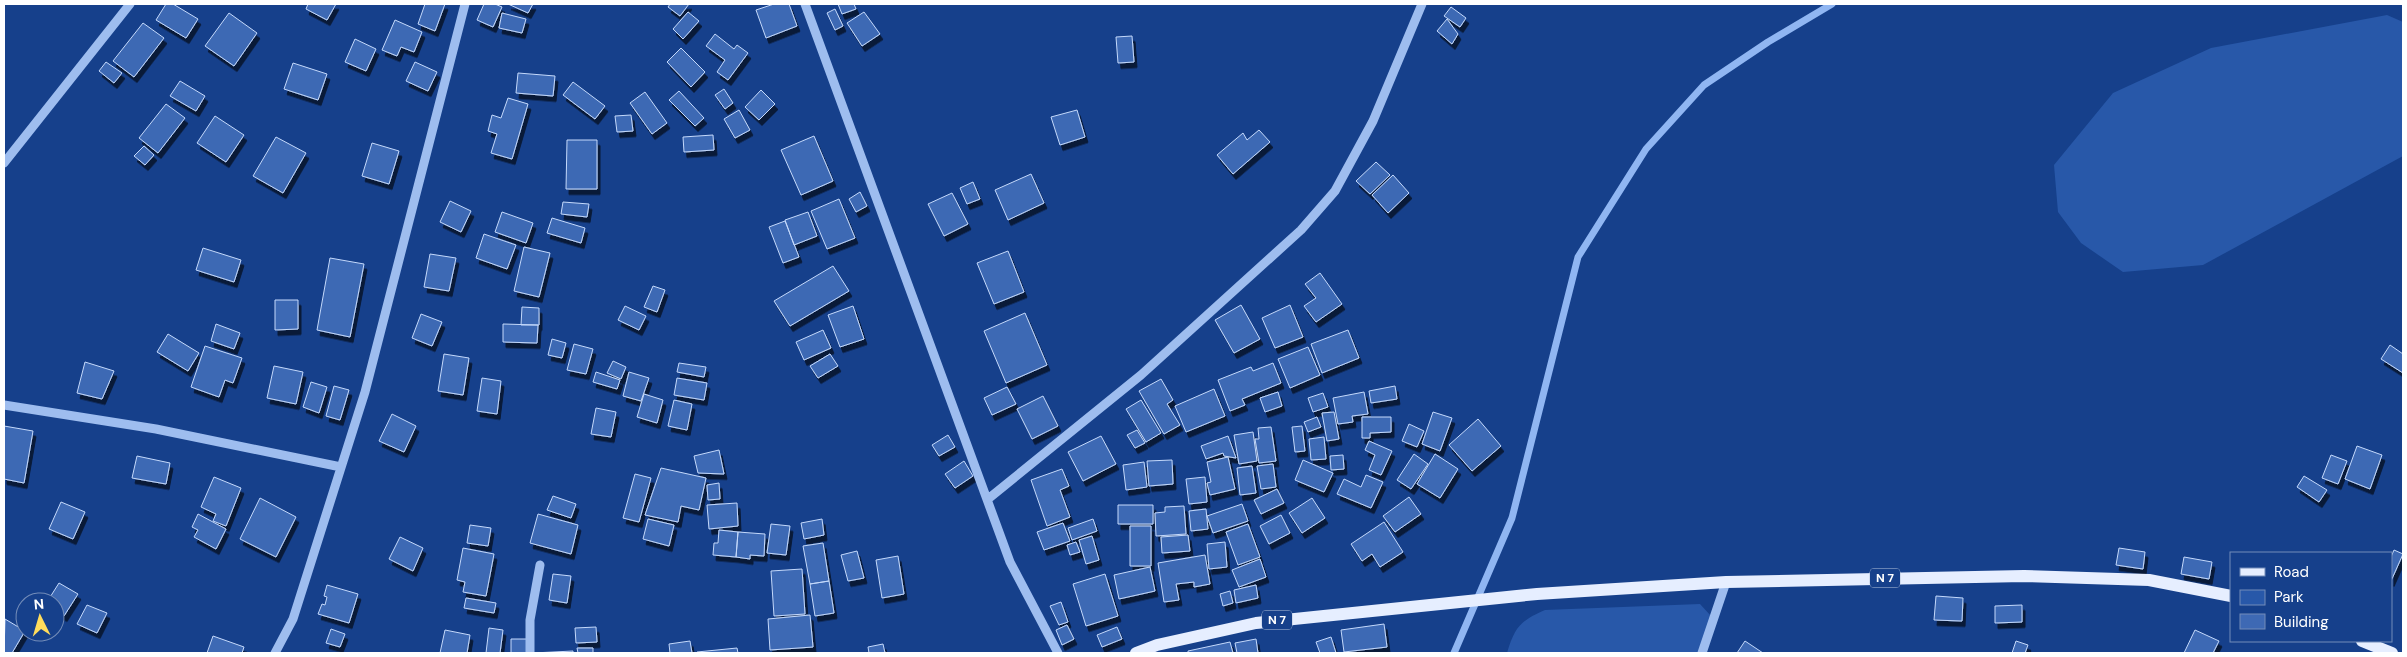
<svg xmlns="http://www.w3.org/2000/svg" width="2407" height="657" font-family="'DM Sans',sans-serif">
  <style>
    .green { fill: #2858a9 }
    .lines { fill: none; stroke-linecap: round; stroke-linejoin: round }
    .stream { stroke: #90b6f2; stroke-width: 7 }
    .building { fill: #3e69b4; stroke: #c4d9fb; filter: url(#shadow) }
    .minor { stroke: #9ebdef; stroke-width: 9 }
    .major { stroke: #e6eeff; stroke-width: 12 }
    .labels { text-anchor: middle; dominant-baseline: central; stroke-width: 4.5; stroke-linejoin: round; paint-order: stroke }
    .shield { fill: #16408b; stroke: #b9c6dc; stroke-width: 1 }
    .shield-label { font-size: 12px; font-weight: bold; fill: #fff }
  </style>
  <defs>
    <filter id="shadow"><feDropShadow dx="3" dy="5.5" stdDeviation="0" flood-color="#0009"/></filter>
  </defs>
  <rect width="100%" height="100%" fill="#16408b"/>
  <!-- green -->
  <path class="green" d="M2387 15 2403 22V156L2203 265 2123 272 2081 243 2058 212 2054 165 2113 93 2211 48Z
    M1700 604 1711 616 1703 653H1507C1515 627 1520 621 1545 610Z"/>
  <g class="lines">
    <!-- stream -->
    <path class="stream" d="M1454 653 1512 518 1578 257 1646 149 1704 85 1768 42 1832 4"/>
  </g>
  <!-- building -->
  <path class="building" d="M166 4H173L198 19 186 38 156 20Z
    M308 4H336L327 20 306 9Z
    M425 4H445L435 31 418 24Z
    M484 4H495L502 7 493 27 477 20Z
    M508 4H533L528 13Z
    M670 4H689L680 16 668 7Z
    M774 4H789L797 26 766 38 756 10Z
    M838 4H854L856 9 842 14Z
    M1451 7 1466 18 1460 27 1444 16Z
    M835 9 843 26 835 30 827 13Z
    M688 12 699 21 683 39 673 29Z
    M864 12 880 34 862 46 847 23Z
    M229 13 257 33 234 66 205 46Z
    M502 13 526 19 522 33 499 28Z
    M1447 19 1458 34 1452 44 1437 31Z
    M395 20 422 32 414 52 401 47 397 56 382 50Z
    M143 23 164 38 134 77 113 61Z
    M715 34 734 49 737 45 748 53 728 80 717 72 725 60 706 46Z
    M1132 36 1134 62 1118 63 1116 37Z
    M355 39 376 49 366 71 345 62Z
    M681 48 705 72 691 87 667 62Z
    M106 62 122 73 114 83 99 71Z
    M415 62 437 72 428 91 406 81Z
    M293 63 327 74 318 100 284 89Z
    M518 73 555 76 553 96 516 93Z
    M180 81 205 96 196 111 170 96Z
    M573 82 605 106 595 119 563 95Z
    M724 89 733 103 725 109 715 95Z
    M761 90 775 104 759 120 745 107Z
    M679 91 704 118 695 126 669 100Z
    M645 92 667 123 652 134 630 103Z
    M508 98 528 104 512 159 491 153 497 134 488 131 492 115 501 118Z
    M166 104 185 118 158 153 139 138Z
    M739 110 750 130 735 138 724 119Z
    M1077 110 1085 137 1060 145 1051 117Z
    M631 115 633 131 617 132 615 116Z
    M215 116 244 135 226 162 197 143Z
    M1259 130 1270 142 1233 174 1217 155 1243 133 1247 140Z
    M713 135 714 150 684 152 683 137Z
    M814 136 833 181 801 195 781 150Z
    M276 137 306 153 283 193 253 176Z
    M567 140H597V189H566Z
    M372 143 399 151 389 184 362 176Z
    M144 146 154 155 145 165 134 156Z
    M1376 162 1390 175 1370 194 1356 181Z
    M1031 174 1044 203 1008 220 995 190Z
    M1393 175 1409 193 1388 213 1372 195Z
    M973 182 980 199 967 204 960 188Z
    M860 192 867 206 856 212 849 199Z
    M952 193 968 224 944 236 928 204Z
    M839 199 855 238 827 249 811 211Z
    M450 201 471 211 461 232 440 222Z
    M563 202 589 204 587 217 561 214Z
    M502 212 533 223 526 243 495 232Z
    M808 212 817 236 794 245 785 220Z
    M552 218 585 228 581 243 547 233Z
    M785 221 799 257 783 263 769 227Z
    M484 234 516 245 507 269 476 258Z
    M524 247 550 253 539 297 514 291Z
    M203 248 241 260 234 282 196 270Z
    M1008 251 1024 292 994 304 977 263Z
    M430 254 456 258 449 291 424 287Z
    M330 258 364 264 350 337 317 330Z
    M833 266 849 291 790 326 774 301Z
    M1320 273 1342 304 1316 322 1304 306 1316 298 1305 284Z
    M653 286 665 290 657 312 644 307Z
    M275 300H298V329L275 330Z
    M1241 305 1260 339 1234 353 1215 320Z
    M1290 305 1303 337 1275 348 1262 318Z
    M625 306 646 316 639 330 618 320Z
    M853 306 864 339 840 347 828 315Z
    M522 307 539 308V325H521Z
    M1025 313 1047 365 1006 383 984 331Z
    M421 314 442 322 432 346 412 338Z
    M216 324 240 333 234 349 211 341Z
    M503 324 538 325 537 343 503 342Z
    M823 330 831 348 804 360 796 342Z
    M1348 330 1359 358 1322 373 1311 344Z
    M168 334 199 353 188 371 157 352Z
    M552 339 566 343 562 358 548 355Z
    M574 344 593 349 586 374 567 370Z
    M2390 345 2403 354V373L2381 359Z
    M205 346 242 358 233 383 225 380 219 397 191 387Z
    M1308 347 1320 375 1290 388 1278 359Z
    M444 354 469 358 463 395 438 391Z
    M830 354 838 366 818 378 810 366Z
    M613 361 626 367 621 379 607 373Z
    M85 362 114 371 102 399 77 393Z
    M679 363 706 367 704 377 677 372Z
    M1273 363 1281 383 1242 399 1245 405 1230 411 1218 380 1251 367 1253 371Z
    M274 366 303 372 296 404 267 398Z
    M596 372 620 380 617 389 593 382Z
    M629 372 649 378 641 401 623 396Z
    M482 378 501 381 497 414 477 411Z
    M677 378 707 383 704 400 674 395Z
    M1161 379 1173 400 1167 404 1180 425 1164 434 1139 391Z
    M311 382 327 387 319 413 303 407Z
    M334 386 349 390 340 420 326 416Z
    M1395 386 1397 399 1371 403 1369 391Z
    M1007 387 1016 404 992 415 984 398Z
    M1214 389 1225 416 1186 432 1175 406Z
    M1278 392 1282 406 1265 412 1260 398Z
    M1364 392 1368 414 1352 416 1353 422 1338 424 1333 398Z
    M1323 393 1328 407 1313 412 1308 398Z
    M644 394 663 400 657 423 637 417Z
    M1043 396 1058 426 1032 439 1017 409Z
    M674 400 692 404 687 430 668 426Z
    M1141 400 1161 433 1146 442 1126 409Z
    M596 408 616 412 611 437 591 434Z
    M1334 412 1339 439 1327 441 1322 413Z
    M1433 412 1452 418 1440 451 1422 444Z
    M392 414 416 426 404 452 379 441Z
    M1317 417 1321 427 1308 432 1304 422Z
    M1362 417H1391V432L1370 433V438H1362Z
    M1478 419 1501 446 1472 471 1449 445Z
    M1409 424 1424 431 1417 447 1402 441Z
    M4 426 33 431 24 483 4 479Z
    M1302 426 1305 451 1295 452 1292 427Z
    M1271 427 1276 461 1259 463 1255 439H1259L1258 428Z
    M1137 430 1145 443 1135 448 1127 435Z
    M1253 432 1257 461 1239 464 1234 435Z
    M948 435 955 447 939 456 932 445Z
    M1101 436 1116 464 1083 481 1068 452Z
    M1228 436 1236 458 1224 456 1223 453 1206 459 1201 446Z
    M1324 437 1326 459 1311 460 1309 439Z
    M1369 441 1392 451 1381 475 1369 470 1375 455 1365 450Z
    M2357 446 2382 455 2370 489 2345 479Z
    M719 450 724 474 698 473 694 456Z
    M1414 454 1428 464 1411 489 1397 480Z
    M1435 454 1458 469 1440 498 1417 484Z
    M1343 455 1344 469 1331 470 1330 456Z
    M2331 455 2347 461 2338 484 2322 478Z
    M137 456 170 463 166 484 132 478Z
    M1228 457 1235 489 1210 495 1207 483 1211 482 1207 462Z
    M1172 460 1173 484 1149 486 1147 461Z
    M1303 460 1333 473 1324 492 1295 480Z
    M964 461 973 476 955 488 945 474Z
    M1144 462 1147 487 1126 490 1123 465Z
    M1273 464 1276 487 1261 489 1257 466Z
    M1252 466 1256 493 1240 495 1237 468Z
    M661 468 706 478 699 510 681 506 678 522 645 515Z
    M1062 469 1069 486 1060 490 1070 517 1047 526 1031 480Z
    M635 474 651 478 639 522 623 518Z
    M1366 475 1383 482 1371 508 1337 494 1344 479 1361 487Z
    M2304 476 2327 490 2319 502 2297 487Z
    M214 477 241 488 226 526 213 521 216 514 201 507Z
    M1205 477 1207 502 1189 504 1186 479Z
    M719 483 720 499 708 500 707 485Z
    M1277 489 1284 503 1261 514 1254 500Z
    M553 496 576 504 571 518 547 510Z
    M1409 497 1421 514 1395 532 1383 516Z
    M260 498 296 517 276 557 240 539Z
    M1312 498 1325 518 1302 533 1289 513Z
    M61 502 85 512 73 539 49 529Z
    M737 503 738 526 709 529 707 505Z
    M1242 504 1248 521 1213 533 1207 516Z
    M1118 505H1153V524H1118Z
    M1184 506 1186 534 1156 536 1155 513 1165 512V507Z
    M1206 509 1208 529 1191 531 1189 511Z
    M198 514 226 529 216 549 194 537 198 530 192 527Z
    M538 514 578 525 571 554 530 543Z
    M1281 515 1290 533 1269 544 1260 526Z
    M648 519 674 525 669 546 643 539Z
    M822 519 824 535 804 539 801 523Z
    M1093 519 1097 531 1072 540 1068 528Z
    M1384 522 1403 552 1380 567 1372 554 1362 561 1351 544Z
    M1063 523 1070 541 1044 550 1037 532Z
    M771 524 790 526 786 555 767 553Z
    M1248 524 1260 557 1238 565 1226 532Z
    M470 525 491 528 488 546 467 543Z
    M1130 526H1151V566H1130Z
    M719 530 738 532 736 557 713 555 714 543H718Z
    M738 532 765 534 764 556 750 555V559L736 557Z
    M1188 535 1190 551 1162 553 1161 537Z
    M1092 536 1099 560 1086 564 1079 540Z
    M400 537 423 548 413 571 389 559Z
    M1076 542 1080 552 1070 555 1067 545Z
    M1225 542 1227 567 1209 569 1207 544Z
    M823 543 829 581 810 584 803 546Z
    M463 548 494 554 486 596 463 592 465 582 457 580Z
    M2119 548 2145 552 2143 569 2116 565Z
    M2394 550 2403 554 2391 581V557Z
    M857 551 864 578 848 581 841 555Z
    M1205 555 1210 584 1194 587V582L1176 584 1179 600 1164 602 1158 563Z
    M898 556 904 594 882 598 876 560Z
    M2184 557 2212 562 2209 579 2181 574Z
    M1260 559 1266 577 1239 587 1232 570Z
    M1150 567 1155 591 1119 599 1114 575Z
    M802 569 805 614 774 616 771 571Z
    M553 574 571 576 567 603 549 600Z
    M1105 574 1118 616 1086 626 1073 584Z
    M829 581 834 613 815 616 810 584Z
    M59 583 78 594 64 616 55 611V602H47Z
    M327 585 358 594 349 623 318 614 322 604 325 605 327 597 324 596Z
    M1256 585 1258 598 1236 603 1234 590Z
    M1230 591 1233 603 1223 606 1220 594Z
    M1936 596 1963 598 1962 621 1934 620Z
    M466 598 496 603 494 613 464 608Z
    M1061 602 1068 622 1059 625 1050 606Z
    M87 605 107 613 97 633 77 624Z
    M2022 605V622L1995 623V606Z
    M810 615 813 647 770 650 768 619Z
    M5 619 25 631 12 653H4Z
    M1384 624 1387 647 1344 652 1341 630Z
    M1067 625 1074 639 1062 645 1056 630Z
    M596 627 597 642 576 643 575 628Z
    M1117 627 1122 639 1102 647 1097 635Z
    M489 628 503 630 500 653H486Z
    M331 629 345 634 340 647 326 643Z
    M445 630 470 635 467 653H440Z
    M2195 630 2219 641 2213 653H2184Z
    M213 636 244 647 242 653H207Z
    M1331 637 1336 653H1320L1316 642Z
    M511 639H527V653H511Z
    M1256 639 1258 653H1237L1235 643Z
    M690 641 692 653H670L669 644Z
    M1745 641 1763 653H1737Z
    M2016 641 2028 645 2025 653H2012Z
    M1230 642 1233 653H1188V651Z
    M883 644 885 653H869L868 647Z
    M577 648H593V653H578Z
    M737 648 738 653H697V652Z
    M573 651V653H533Z"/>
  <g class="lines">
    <!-- minor -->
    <path class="minor" d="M805 4 1010 562 1058 653
      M4 163 130 4
      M4 405 156 429 341 467
      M988 499 1141 375 1301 230 1335 191 1373 121 1422 4
      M275 653 293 619 365 392 465 4
      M530 653V620L540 565
      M1702 653 1726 582"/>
    <!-- major -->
    <path class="major" d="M2362 641 2392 653
      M1136 653 1157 645 1256 623 1537 594 1726 582 2024 576 2149 580 2231 596"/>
  </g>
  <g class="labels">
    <!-- shield labels -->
    <g class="shield">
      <rect x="1870" y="568.5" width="30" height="19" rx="4"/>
      <rect x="1262" y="610.5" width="30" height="19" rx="4"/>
    </g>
    <g class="shield-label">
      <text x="1885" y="578">N 7</text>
      <text x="1277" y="620">N 7</text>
    </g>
  </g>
  <!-- border -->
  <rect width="2407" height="657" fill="none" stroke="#ffffff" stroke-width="10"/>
  <!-- legend -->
  <rect x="2230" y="552" width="162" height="90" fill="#16408b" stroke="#738cb9"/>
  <rect x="2240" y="568" width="25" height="8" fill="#e6eeff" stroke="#738cb9"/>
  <text x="2274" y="577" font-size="15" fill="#ffffff">Road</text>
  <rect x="2240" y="590" width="25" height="15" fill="#2858a9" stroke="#738cb9"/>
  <text x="2274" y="602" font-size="15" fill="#ffffff">Park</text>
  <rect x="2240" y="614" width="25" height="15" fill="#3e69b4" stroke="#738cb9"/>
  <text x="2274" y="627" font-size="15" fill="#ffffff">Building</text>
  <!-- north arrow -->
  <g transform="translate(40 617) rotate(355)"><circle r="24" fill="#16408b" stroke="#738cb9"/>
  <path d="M0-4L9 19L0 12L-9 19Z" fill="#ffdc5c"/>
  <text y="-8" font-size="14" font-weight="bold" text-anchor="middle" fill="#ffffff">N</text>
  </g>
</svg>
